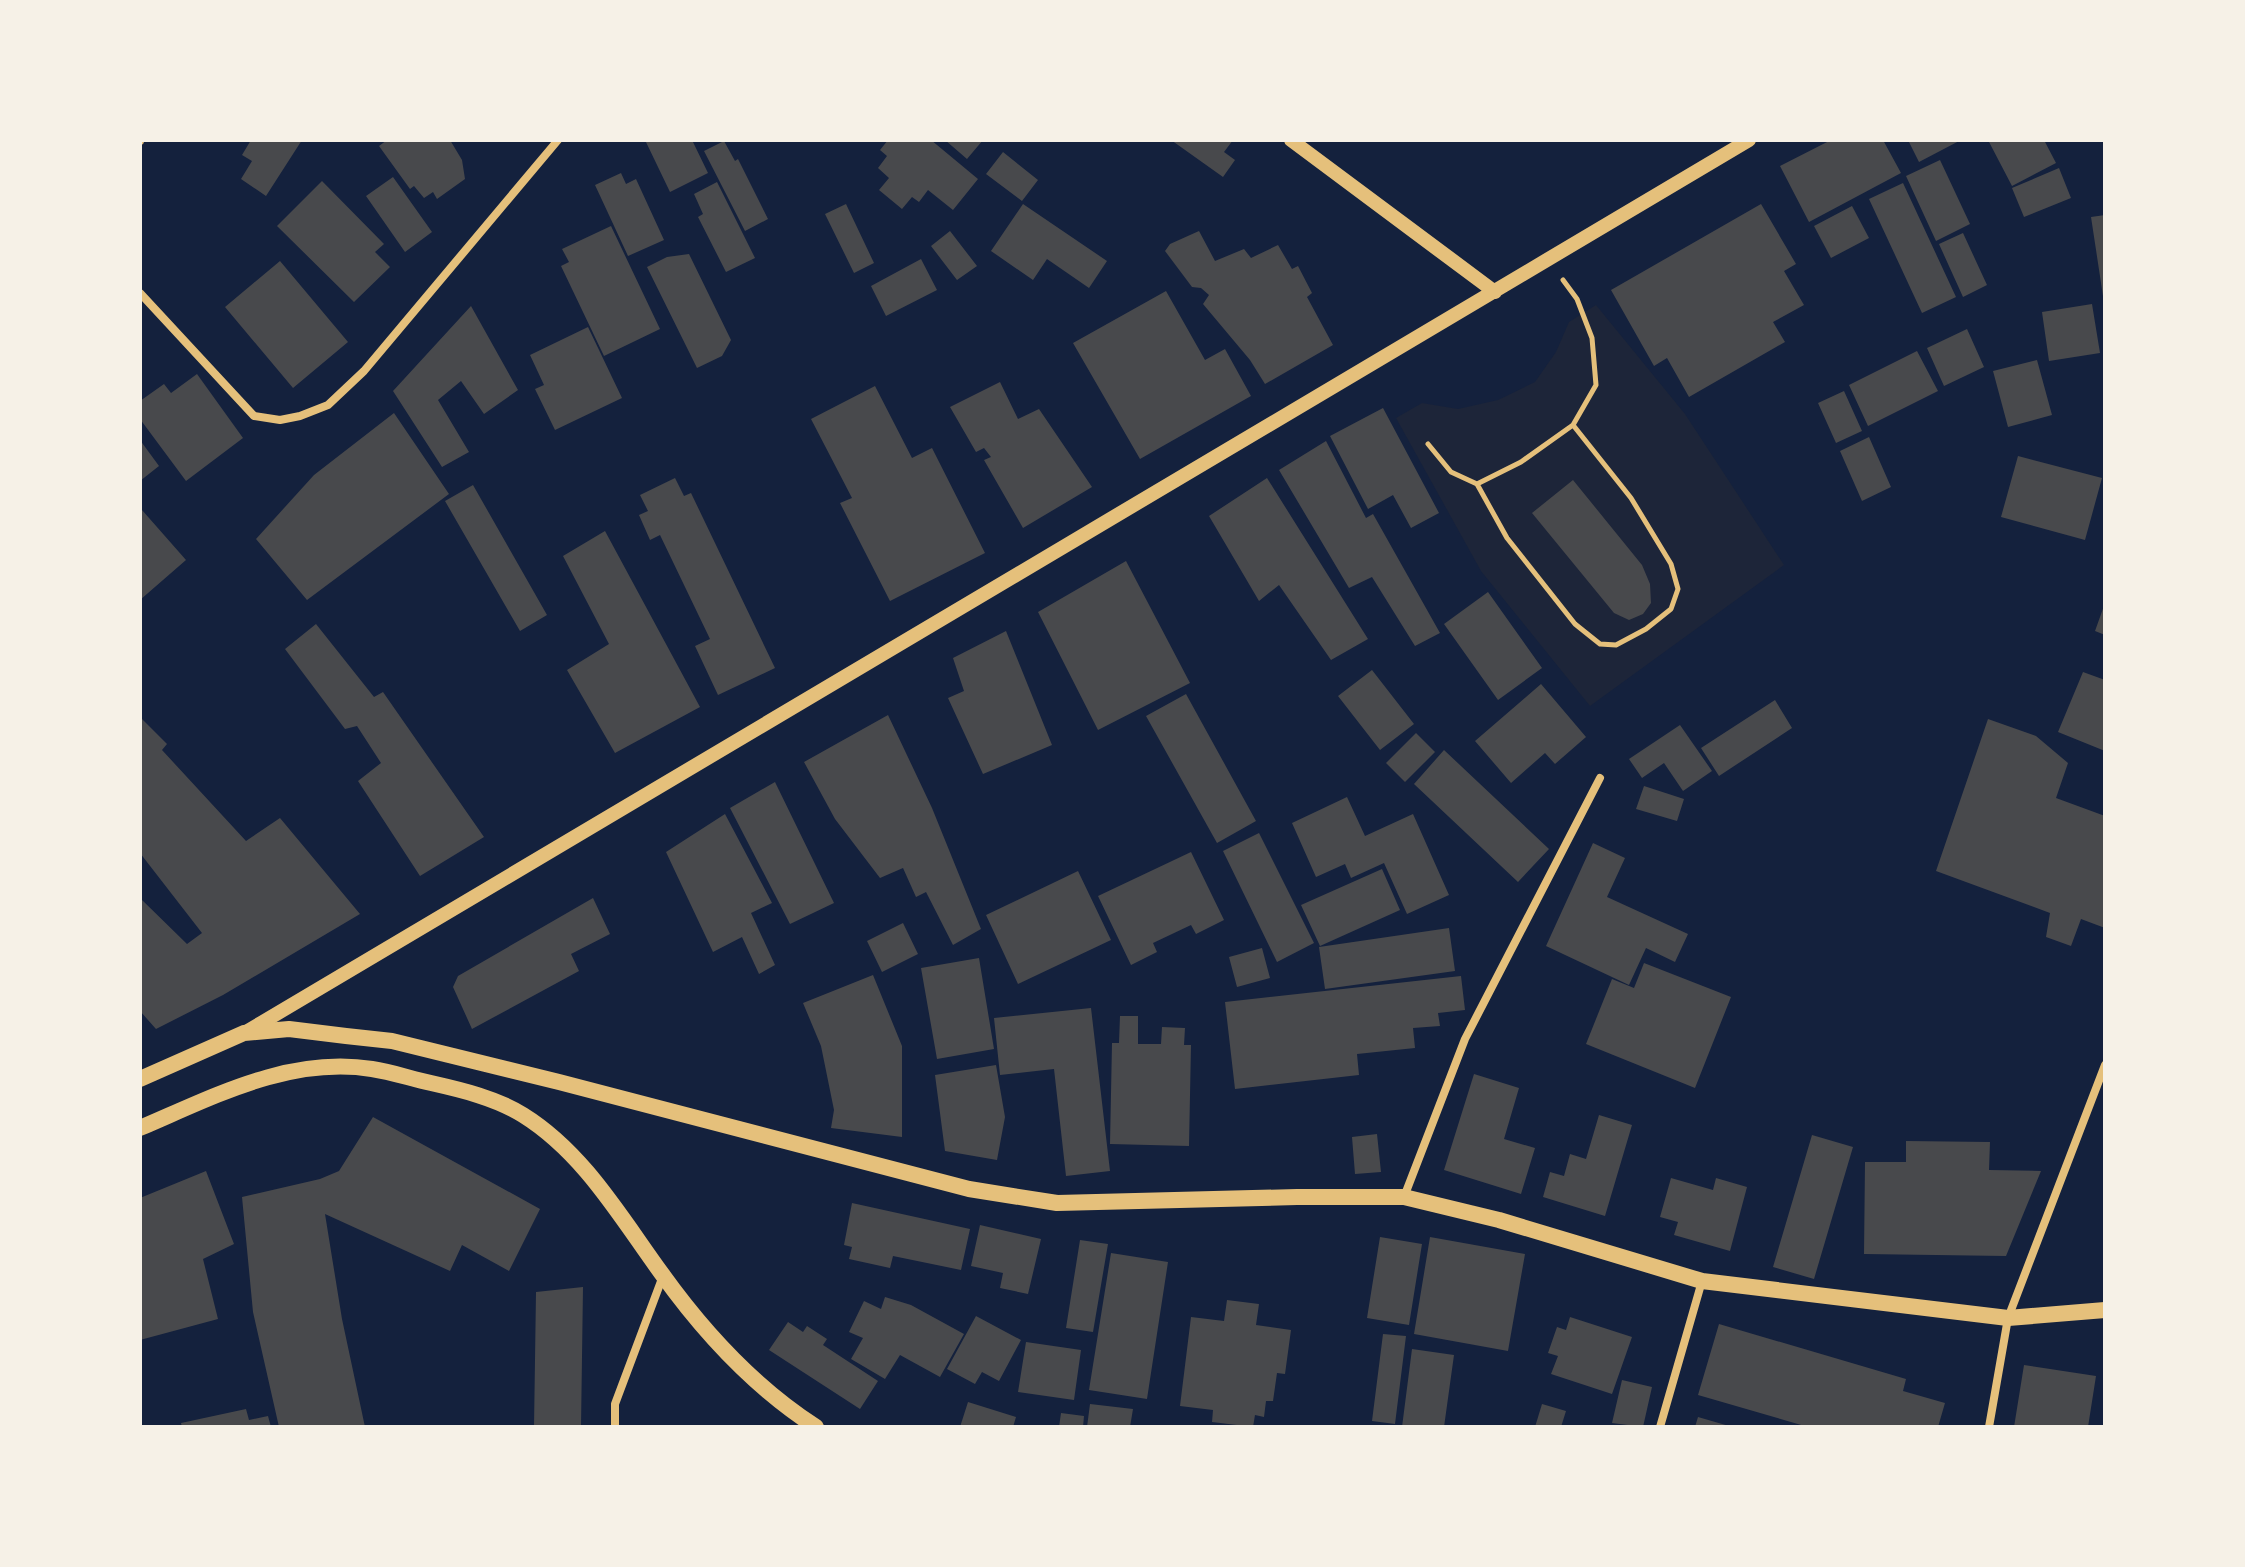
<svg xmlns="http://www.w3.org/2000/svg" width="2245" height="1567" font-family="Ubuntu,sans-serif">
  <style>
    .green { fill: #1d2539 }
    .building { fill: #48494c }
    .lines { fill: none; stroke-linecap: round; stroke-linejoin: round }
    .path { stroke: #e5c07b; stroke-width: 5 }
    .minor { stroke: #e5c07b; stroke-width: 8 }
    .tertiary { stroke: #e5c07b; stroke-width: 14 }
    .secondary { stroke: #e5c07b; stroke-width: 16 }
  </style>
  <rect width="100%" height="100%" fill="#14213d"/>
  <!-- green -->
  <path class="green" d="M1596 305 1685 414 1784 565 1590 706 1481 571 1396 418 1422 403 1458 409 1498 400 1535 382 1556 352 1569 322Z"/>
  <!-- building -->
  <path class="building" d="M251 140H302L266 196 241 179 252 161 242 155Z
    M387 140H450L462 160 465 179 437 199 433 192 424 198 414 186 410 189 379 146Z
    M645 140H692L708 173 670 192Z
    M888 140H931L978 179 953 210 928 190 919 202 912 197 902 209 879 190 889 178 878 168 887 156 880 150Z
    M945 140H983L967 159Z
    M1171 140H1233L1224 152 1235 160 1223 177Z
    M1831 140H1883L1901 173 1809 222 1780 166Z
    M1908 140H1961L1919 162Z
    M1988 140H2044L2056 163 2012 186Z
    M724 141 735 161 738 159 768 219 745 231 704 151Z
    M1003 152 1038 180 1022 201 986 174Z
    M1940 160 1970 224 1936 241 1906 176Z
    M2059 168 2071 198 2024 217 2012 188Z
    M621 173 626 184 636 179 664 240 628 256 595 185Z
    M393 177 432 232 405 252 366 196Z
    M322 181 384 244 375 252 390 267 354 302 277 226Z
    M717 182 755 258 726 272 698 217 703 214 694 194Z
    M1903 183 1956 297 1922 313 1869 199Z
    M846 204 874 263 854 273 825 214Z
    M1023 204 1107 261 1089 288 1047 259 1033 280 991 251Z
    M1761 204 1796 264 1784 271 1804 305 1773 322 1785 342 1689 397 1667 358 1654 366 1611 290Z
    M1852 206 1869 238 1831 258 1814 226Z
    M2105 215V295L2103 296 2091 217Z
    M611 226 660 329 604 356 561 266 569 262 562 249Z
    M950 231 977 266 957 280 931 246Z
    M1199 231 1215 261 1244 249 1251 258 1278 245 1292 269 1298 266 1312 293 1307 297 1333 345 1265 384 1250 360 1203 304 1209 295 1201 288 1192 287 1165 251 1170 244Z
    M1963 233 1987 285 1963 297 1939 244Z
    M689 254 731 340 722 356 697 368 647 267 667 257Z
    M921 259 937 290 886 316 871 286Z
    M280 261 348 342 293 388 225 307Z
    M1166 291 1205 360 1225 349 1251 396 1140 459 1073 343Z
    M2092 304 2100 353 2049 361 2042 312Z
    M471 306 518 390 484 414 461 381 438 400 469 452 442 467 393 391Z
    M588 327 622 398 555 430 535 389 544 385 530 355Z
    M1967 329 1984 367 1944 386 1927 348Z
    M1917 351 1938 391 1868 426 1849 385Z
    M2037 360 2052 415 2008 427 1993 371Z
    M197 374 243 438 186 481 140 419V401L164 384 171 393Z
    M1000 382 1018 419 1039 409 1092 487 1023 528 984 460 991 457 984 448 976 452 950 407Z
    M875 386 912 458 932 448 985 553 890 601 840 503 852 498 811 419Z
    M1844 391 1862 431 1836 443 1818 403Z
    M1383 408 1439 513 1411 528 1393 495 1368 509 1330 436Z
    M394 413 449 494 307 600 256 539 314 475Z
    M1869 437 1891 487 1862 501 1840 451Z
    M140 440 159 466 140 481Z
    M1326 441 1366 518 1373 514 1440 633 1415 646 1372 577 1349 588 1279 470Z
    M2018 456 2102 478 2085 540 2001 517Z
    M675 478 684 496 691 493 775 668 718 695 695 646 710 639 660 535 650 540 639 515 648 511 640 495Z
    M1267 478 1368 639 1331 660 1279 585 1259 601 1209 516Z
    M1573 480 1642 565 1650 584 1651 603 1643 614 1629 620 1614 613 1532 513Z
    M473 485 547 615 520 631 445 501Z
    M142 510 186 560 140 600V512Z
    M605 531 700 707 615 753 567 670 609 644 563 556Z
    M1126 561 1190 683 1098 730 1038 612Z
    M1488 592 1542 668 1498 700 1444 624Z
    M2105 603V635L2095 631Z
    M316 624 374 697 383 692 484 837 420 876 358 781 381 763 357 726 345 729 285 649Z
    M1006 631 1052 745 983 774 948 698 964 691 953 658Z
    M1372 670 1414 724 1380 750 1338 696Z
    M2083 672 2105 680V751L2058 732Z
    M1541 684 1586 737 1555 764 1545 753 1511 783 1475 741Z
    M1186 694 1256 821 1217 843 1146 716Z
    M1775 700 1792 728 1719 776 1701 748Z
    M888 715 932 808 981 929 953 945 926 892 916 897 903 868 880 878 835 819 804 762Z
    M140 717 167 744 162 750 246 841 280 818 360 914 223 995 156 1029 140 1011V898L187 944 202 933 140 853Z
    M1988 719 2036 736 2068 763 2056 798 2105 816V928L2081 919 2071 946 2046 937 2050 913 1936 871Z
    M1680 725 1712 771 1683 791 1664 763 1642 778 1629 759Z
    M1416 733 1435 752 1405 782 1386 763Z
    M1444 750 1549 849 1518 882 1414 784Z
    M775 782 834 903 790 924 730 808Z
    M1644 786 1684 799 1677 821 1636 809Z
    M1347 797 1365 836 1413 814 1449 895 1407 914 1384 863 1351 878 1345 864 1316 877 1292 823Z
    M725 814 772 903 751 913 775 965 759 974 742 937 713 952 666 852Z
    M1259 833 1314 943 1277 962 1223 851Z
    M1593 843 1625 858 1607 897 1688 934 1675 962 1646 948 1629 985 1546 946Z
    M1191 852 1224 920 1196 934 1191 925 1153 943 1157 952 1131 965 1098 896Z
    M1382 869 1400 910 1320 946 1301 905Z
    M1078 871 1111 940 1018 984 986 915Z
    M593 898 610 934 571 954 579 971 472 1029 453 987 458 976Z
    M903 923 918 954 882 972 867 941Z
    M1449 928 1455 971 1325 989 1319 947Z
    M1262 948 1270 978 1237 987 1229 957Z
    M979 958 994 1049 937 1059 921 968Z
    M1644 963 1731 997 1695 1088 1586 1044 1612 979 1634 988Z
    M873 975 902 1046V1137L831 1128 834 1110 821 1046 803 1003Z
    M1461 976 1465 1010 1438 1013 1440 1026 1413 1028 1415 1048 1357 1054 1359 1075 1235 1089 1225 1002Z
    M1091 1008 1110 1171 1066 1176 1054 1069 1000 1075 994 1018Z
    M1120 1016H1138V1044H1161L1162 1027 1185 1028 1184 1045H1191L1189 1146 1110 1144 1112 1043H1119Z
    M996 1065 1005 1117 997 1160 945 1151 935 1075Z
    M1474 1074 1519 1088 1504 1139 1535 1148 1521 1194 1444 1170Z
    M1599 1115 1632 1125 1605 1216 1543 1197 1550 1172 1564 1176 1570 1154 1586 1159Z
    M373 1117 540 1209 509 1271 462 1245 450 1271 325 1214 342 1319 365 1427H279L253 1312 242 1197 320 1179 339 1171Z
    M1377 1134 1381 1172 1355 1174 1352 1137Z
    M1812 1135 1853 1147 1814 1279 1773 1267Z
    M1906 1141 1990 1142 1989 1170 2041 1171 2006 1256 1864 1254 1865 1162H1906Z
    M206 1171 234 1244 203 1259 218 1319 140 1340V1198Z
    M1671 1178 1713 1190 1716 1178 1747 1187 1730 1251 1674 1235 1678 1222 1660 1217Z
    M852 1203 970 1229 961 1270 893 1256 890 1268 849 1259 852 1247 844 1245Z
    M980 1225 1041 1239 1028 1294 1000 1288 1003 1273 971 1266Z
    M1380 1237 1422 1244 1409 1325 1367 1318Z
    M1430 1237 1525 1254 1508 1351 1414 1334Z
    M1080 1240 1108 1244 1093 1332 1066 1328Z
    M1111 1253 1168 1262 1147 1399 1089 1390Z
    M583 1287 581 1427H534L536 1292Z
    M885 1297 911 1305 964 1334 940 1377 900 1355 885 1379 851 1359 863 1338 849 1332 864 1301 881 1309Z
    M1227 1300 1259 1304 1256 1325 1291 1330 1285 1374 1277 1373 1273 1401H1266L1264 1417 1255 1415 1253 1427 1212 1422 1213 1410 1180 1406 1191 1317 1224 1321Z
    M976 1316 1021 1340 999 1381 982 1372 975 1384 947 1369Z
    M1570 1317 1632 1337 1612 1394 1551 1374 1558 1356 1548 1353 1557 1327 1566 1330Z
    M788 1322 803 1332 807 1326 827 1339 823 1345 878 1381 860 1409 769 1350Z
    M1719 1324 1906 1379 1903 1391 1945 1403 1938 1427H1808L1698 1395Z
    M1383 1334 1406 1336 1395 1424 1372 1421Z
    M1026 1342 1081 1350 1074 1400 1018 1392Z
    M1412 1349 1454 1355 1444 1427H1402Z
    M2024 1365 2096 1376 2088 1427H2014Z
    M1622 1380 1652 1387 1643 1427 1612 1423Z
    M968 1402 1016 1417 1013 1427H960Z
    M1090 1404 1133 1409 1130 1427H1087Z
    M1542 1404 1566 1411 1561 1427H1535Z
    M246 1409 249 1420 268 1416 271 1427H182L181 1423Z
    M1061 1413 1084 1416 1083 1427H1059Z
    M1698 1417 1729 1426 1728 1427H1695Z"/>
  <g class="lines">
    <!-- path -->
    <path class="path" d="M1428 444 1451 472 1477 484 1521 462 1573 425 1596 385 1592 338 1577 299 1563 280
      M1477 484 1507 538 1575 624 1600 644 1616 645 1646 629 1671 609 1678 589 1671 564 1631 498 1573 425"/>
    <!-- minor -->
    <path class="minor" d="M140 141V140
      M140 293 254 416 280 420 300 416 328 405 364 371 558 140
      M1404 1197 1465 1039 1600 778
      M615 1427V1404L663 1276
      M1660 1427 1702 1281
      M1989 1427 2008 1318 2105 1065"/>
    <!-- tertiary -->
    <path class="tertiary" d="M1291 140 1495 292
      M246 1032 1749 140"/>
    <!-- secondary -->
    <path class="secondary" d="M140 1079 244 1033 289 1029 346 1036 392 1041 559 1082 969 1189 1057 1203 1297 1197H1404L1499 1220 1702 1281 2008 1318 2105 1310
      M140 1128C213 1097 289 1056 372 1069 392 1072 412 1079 431 1083 462 1090 496 1098 523 1115 584 1153 621 1218 662 1274 705 1334 754 1387 816 1427"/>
  </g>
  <!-- border -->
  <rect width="2245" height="1567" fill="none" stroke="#f6f1e7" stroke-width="284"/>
</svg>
